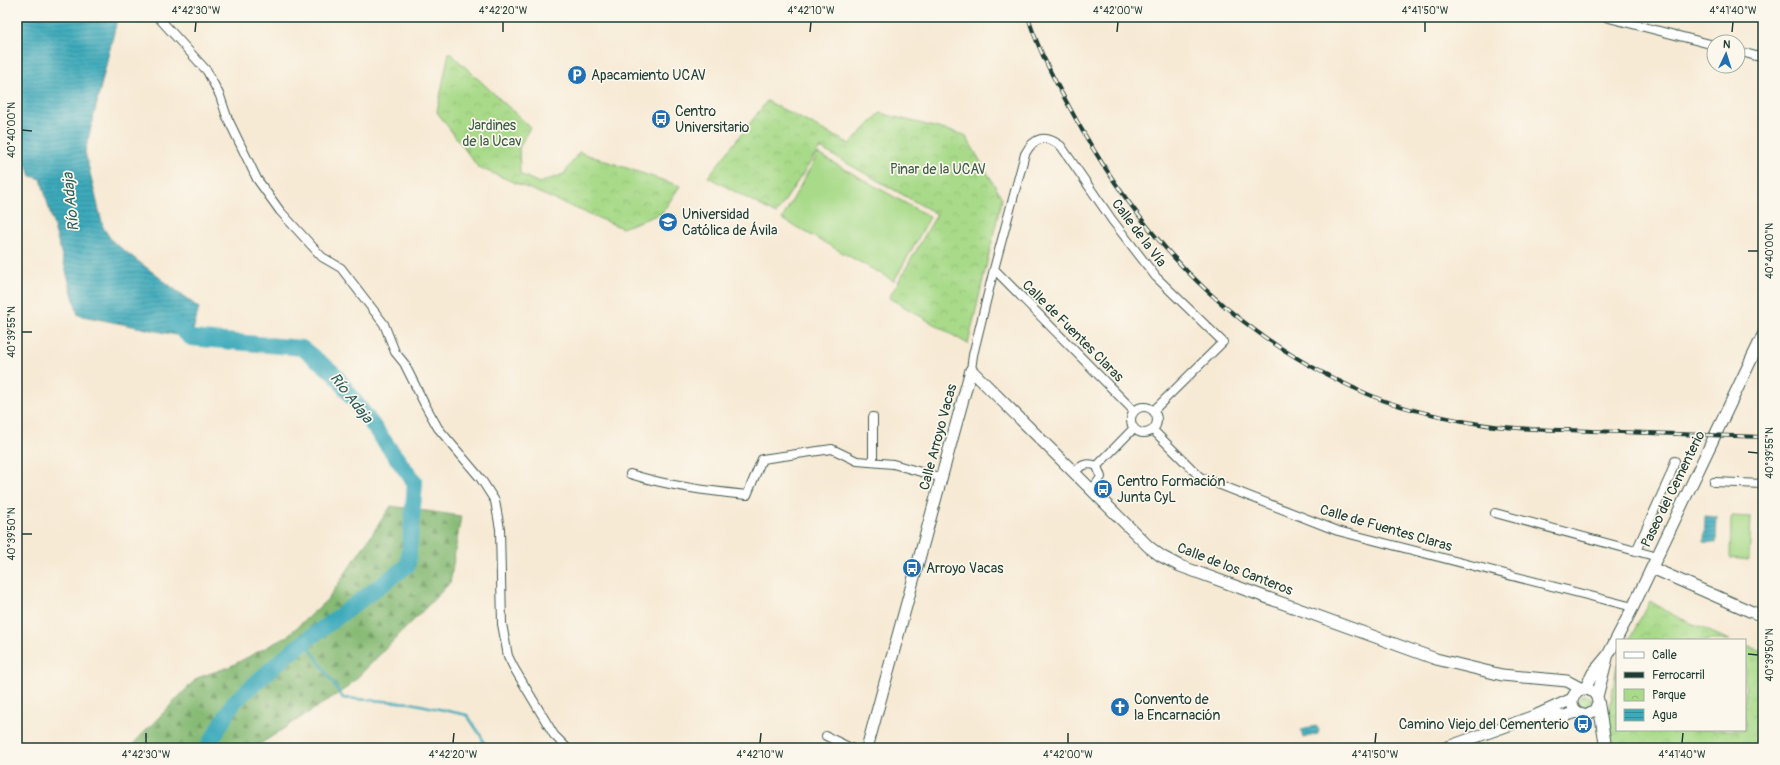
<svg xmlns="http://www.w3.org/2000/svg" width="1780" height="765" font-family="Pangolin,sans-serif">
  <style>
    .grass { fill: #a8da89; stroke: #648c5e }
    .forest { fill: url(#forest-firs); stroke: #527c54 }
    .park { fill: url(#park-crowns); stroke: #648c5e }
    .garden { fill: url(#garden-furrows); stroke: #648c5e }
    .water { fill: url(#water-rules); stroke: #2e7478 }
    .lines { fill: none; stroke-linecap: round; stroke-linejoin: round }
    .stream { stroke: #3caabb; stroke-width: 2.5 }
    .river { stroke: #3caabb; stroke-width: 16 }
    .street-casing { stroke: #3f574c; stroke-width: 10 }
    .secondary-casing { stroke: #3f574c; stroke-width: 13 }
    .street { stroke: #fff; stroke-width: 8 }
    .secondary { stroke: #fff; stroke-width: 11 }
    .rail-casing { stroke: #1f3d34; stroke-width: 4 }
    .rail { stroke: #fbf7ec; stroke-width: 2.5; stroke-dasharray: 8; stroke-linecap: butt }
    .ticks { fill: none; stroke: #1f3d34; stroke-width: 1.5 }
    .labels { text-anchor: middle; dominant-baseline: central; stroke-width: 3.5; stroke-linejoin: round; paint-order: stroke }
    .poi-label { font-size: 14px; fill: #1f3d34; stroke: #fbf7ec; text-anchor: start }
    .park-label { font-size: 14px; fill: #3a5c45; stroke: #fbf7ec }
    .street-label { font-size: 14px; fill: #1f3d34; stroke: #fbf7ec }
    .water-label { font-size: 15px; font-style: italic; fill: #285e5c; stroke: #fbf7ec }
    .neatline { fill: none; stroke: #1f3d34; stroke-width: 1.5 }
    .ticks-label { font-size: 10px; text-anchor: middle; fill: #1f3d34 }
  </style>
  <defs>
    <pattern id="forest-firs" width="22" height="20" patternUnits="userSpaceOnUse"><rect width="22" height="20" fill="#86ba75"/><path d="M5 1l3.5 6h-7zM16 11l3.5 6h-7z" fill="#6d9861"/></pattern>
    <pattern id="park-crowns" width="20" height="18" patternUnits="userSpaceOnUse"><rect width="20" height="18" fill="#a8da89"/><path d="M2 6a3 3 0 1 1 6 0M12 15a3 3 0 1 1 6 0" fill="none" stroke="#90bc77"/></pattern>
    <pattern id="garden-furrows" width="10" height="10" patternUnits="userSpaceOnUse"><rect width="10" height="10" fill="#a8da89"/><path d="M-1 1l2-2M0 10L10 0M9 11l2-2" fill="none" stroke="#90bc77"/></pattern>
    <pattern id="water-rules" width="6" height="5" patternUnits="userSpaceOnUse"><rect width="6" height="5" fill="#3caabb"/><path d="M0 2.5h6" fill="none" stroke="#328c99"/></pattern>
  </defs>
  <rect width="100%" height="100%" fill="#fbf7ec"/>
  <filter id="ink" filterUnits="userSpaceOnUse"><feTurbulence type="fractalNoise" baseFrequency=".025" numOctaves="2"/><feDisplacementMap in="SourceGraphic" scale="8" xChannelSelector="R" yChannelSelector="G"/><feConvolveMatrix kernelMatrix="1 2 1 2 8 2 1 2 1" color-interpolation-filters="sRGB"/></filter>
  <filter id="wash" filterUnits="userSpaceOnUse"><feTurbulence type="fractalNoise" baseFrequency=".012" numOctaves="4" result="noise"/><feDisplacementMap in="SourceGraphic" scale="16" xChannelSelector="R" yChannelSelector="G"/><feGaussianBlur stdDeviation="0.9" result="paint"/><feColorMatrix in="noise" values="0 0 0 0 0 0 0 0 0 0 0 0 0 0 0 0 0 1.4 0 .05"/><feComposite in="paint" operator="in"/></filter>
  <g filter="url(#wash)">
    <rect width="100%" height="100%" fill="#f7ead5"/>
    <!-- grass -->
    <path class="grass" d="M818 154 930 217 894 281 782 219Z
      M1731 516 1751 517 1749 560 1730 558Z"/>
    <!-- forest -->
    <path class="forest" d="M391 506 461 516 450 583 348 687 254 748H129L197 678 229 667 286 637 328 599Z"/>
    <!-- park -->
    <path class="park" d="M449 52 530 127 519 148 520 174 539 183 564 174 579 152 680 186 662 213 622 228 478 167 437 112Z
      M767 101 850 144 880 113 965 135 1002 198 968 344 889 298 937 214 820 148 776 214 708 177Z
      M1650 601 1673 615 1729 640H1629Z
      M1745 646 1763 651V748H1612L1609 713 1617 665V730H1745Z"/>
    <!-- garden -->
    <path class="garden" d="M1578 702a7 7 0 1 1 14 0a7 7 0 1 1-14 0Z"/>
    <!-- water -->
    <path class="water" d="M17 17H116V24L85 152 103 227 112 241 199 308 191 338 78 315 41 179 31 176 25 162 20 131 17 124Z
      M1705 516 1717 517 1716 543 1704 542Z
      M1316 726 1319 729 1318 734 1303 738 1301 730Z"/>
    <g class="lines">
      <!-- stream -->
      <path class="stream" d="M305 641 343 698 411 703 467 715 481 736 486 748"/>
      <!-- river -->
      <path class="river" d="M175 324 191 338 302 348 335 374 415 483 408 565 288 654 234 702 207 748"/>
    </g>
  </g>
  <g filter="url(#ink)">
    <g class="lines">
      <defs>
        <path id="street" d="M158 17 207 71 220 96 227 117 257 179 280 211 322 257 341 268 384 324 395 352 404 363 424 403 438 428 481 479 495 501 500 529 502 624 508 656 514 668 554 735 567 748
          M1605 17 1714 45
          M1738 51 1763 58
          M994 269 1134 411
          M971 370 973 355 994 269 1025 154C1034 137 1045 134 1061 146L1112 220 1156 277 1223 342 1153 411
          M1131 420a13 13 0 1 1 26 0a13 13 0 1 1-26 0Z
          M1153 430 1200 477 1338 531 1633 607
          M873 462V417
          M1097 466 1134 428
          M1074 472C1082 465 1087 462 1097 466L1101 477 1092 490
          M630 474C668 486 708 491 747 495L762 459 832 449 857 461 893 464 942 478
          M1714 482 1763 484
          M1495 513 1658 557
          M1636 551 1670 476 1675 461
          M826 736 851 748"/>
        <path id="secondary" d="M1652 568 1752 612 1763 616
          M1585 689 1593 673 1608 655 1633 607 1763 335
          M1597 697 1607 658
          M1598 703 1595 710 1586 715 1577 712C1569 704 1571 696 1579 690 1588 687 1595 691 1598 700L1606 748
          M1540 715 1564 716 1577 712
          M867 748 971 370 1149 547 1161 556 1180 566 1436 659 1502 675 1567 681 1582 689
          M1445 748 1537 715 1572 699"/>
      </defs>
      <!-- street casing -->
      <use href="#street" class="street-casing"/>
      <!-- secondary casing -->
      <use href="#secondary" class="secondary-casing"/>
      <!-- street -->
      <use href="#street" class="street"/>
      <!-- secondary -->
      <use href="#secondary" class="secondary"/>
      <defs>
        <path id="rail" d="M1028 17C1040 56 1062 94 1082 130 1154 255 1246 346 1382 400 1406 409 1433 415 1458 420 1502 430 1547 429 1592 431 1649 433 1706 435 1763 437"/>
      </defs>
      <!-- rail casing -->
      <use href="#rail" class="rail-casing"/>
      <!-- rail -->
      <use href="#rail" class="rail"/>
    </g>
  </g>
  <!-- ticks -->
  <path class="ticks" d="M195 32 196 22M503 32V22M810 32 811 22M1117 32 1118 22M1425 32V22M1732 32 1733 22M22 130 32 131M1748 251H1758M22 332H32M1748 452 1758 453M22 534H32M1748 654 1758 655M146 743V733M453 743 454 733M760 743 761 733M1068 743V733M1375 743 1376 733M1682 743 1683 733"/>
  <!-- icons -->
  <defs>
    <symbol id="parking-disc" viewBox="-11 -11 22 22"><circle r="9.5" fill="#1f6fb2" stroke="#fbf7ec"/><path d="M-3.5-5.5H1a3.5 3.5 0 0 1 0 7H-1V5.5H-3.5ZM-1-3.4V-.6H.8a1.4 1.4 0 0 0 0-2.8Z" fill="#fff"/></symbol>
    <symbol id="bus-disc" viewBox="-11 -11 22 22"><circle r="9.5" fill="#1f6fb2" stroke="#fbf7ec"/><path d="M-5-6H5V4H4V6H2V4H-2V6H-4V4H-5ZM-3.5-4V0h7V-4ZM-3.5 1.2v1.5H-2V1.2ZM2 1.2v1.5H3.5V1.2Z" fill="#fff"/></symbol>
    <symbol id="university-disc" viewBox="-11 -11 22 22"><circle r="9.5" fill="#1f6fb2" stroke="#fbf7ec"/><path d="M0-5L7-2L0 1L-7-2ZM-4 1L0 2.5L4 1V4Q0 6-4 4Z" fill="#fff"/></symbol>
    <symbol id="church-disc" viewBox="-11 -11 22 22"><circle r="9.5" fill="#1f6fb2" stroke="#fbf7ec"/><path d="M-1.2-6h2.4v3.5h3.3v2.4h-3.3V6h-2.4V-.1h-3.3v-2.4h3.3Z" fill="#fff"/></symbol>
  </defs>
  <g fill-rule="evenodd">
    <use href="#parking-disc" x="566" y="64" width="22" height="22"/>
    <use href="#bus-disc" x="650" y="108" width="22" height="22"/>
    <use href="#university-disc" x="657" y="211" width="22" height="22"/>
    <use href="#bus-disc" x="1092" y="478" width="22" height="22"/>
    <use href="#bus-disc" x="901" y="557" width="22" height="22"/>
    <use href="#church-disc" x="1109" y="696" width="22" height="22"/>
    <use href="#bus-disc" x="1572" y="713" width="22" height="22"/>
  </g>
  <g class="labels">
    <!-- poi labels -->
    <g class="poi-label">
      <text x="591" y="75">Apacamiento UCAV</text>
      <text x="675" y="111">Centro<tspan x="675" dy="16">Universitario</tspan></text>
      <text x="682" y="214">Universidad<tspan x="682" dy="16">Católica de Ávila</tspan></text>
      <text x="1117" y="481">Centro Formación<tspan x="1117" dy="16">Junta CyL</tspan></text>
      <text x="926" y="568">Arroyo Vacas</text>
      <text x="1134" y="699">Convento de<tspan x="1134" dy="16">la Encarnación</tspan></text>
      <text x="1569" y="724" text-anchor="end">Camino Viejo del Cementerio</text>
    </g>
    <!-- park labels -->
    <g class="park-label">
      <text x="492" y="125">Jardines<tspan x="492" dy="16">de la Ucav</tspan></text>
      <text x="938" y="169">Pinar de la UCAV</text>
    </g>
    <!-- street labels -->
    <g class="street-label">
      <text transform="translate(1139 233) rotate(53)">Calle de la Vía</text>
      <text transform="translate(1073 331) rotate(45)">Calle de Fuentes Claras</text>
      <text transform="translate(938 437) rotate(-75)">Calle Arroyo Vacas</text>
      <text transform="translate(1673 489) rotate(-64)">Paseo del Cementerio</text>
      <text transform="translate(1386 528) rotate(16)">Calle de Fuentes Claras</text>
      <text transform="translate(1235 569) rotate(21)">Calle de los Canteros</text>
    </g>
    <!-- water labels -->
    <g class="water-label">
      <text transform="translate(71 202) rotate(-96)">Río Adaja</text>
      <text transform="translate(351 398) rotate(52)">Río Adaja</text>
    </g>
  </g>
  <!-- margin -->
  <rect width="1780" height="765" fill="none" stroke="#fbf7ec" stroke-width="44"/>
  <!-- legend -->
  <rect x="1616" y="639" width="130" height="92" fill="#fbf7ec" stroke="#a3ada2"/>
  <rect x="1624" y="652" width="20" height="6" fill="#ffffff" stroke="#a3ada2"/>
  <text x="1652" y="659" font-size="12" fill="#1f3d34">Calle</text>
  <rect x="1624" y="672" width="20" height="6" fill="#1f3d34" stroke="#a3ada2"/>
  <text x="1652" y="679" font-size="12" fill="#1f3d34">Ferrocarril</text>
  <rect x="1624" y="689" width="20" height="12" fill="url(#park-crowns)" stroke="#a3ada2"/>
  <text x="1652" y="699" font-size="12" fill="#1f3d34">Parque</text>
  <rect x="1624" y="709" width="20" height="12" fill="url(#water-rules)" stroke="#a3ada2"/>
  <text x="1652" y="719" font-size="12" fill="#1f3d34">Agua</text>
  <!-- north arrow -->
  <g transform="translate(1726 54) rotate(4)"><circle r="19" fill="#fbf7ec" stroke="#a3ada2"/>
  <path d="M0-3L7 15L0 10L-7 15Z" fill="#1f6fb2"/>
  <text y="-6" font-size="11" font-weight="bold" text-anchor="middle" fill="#1f3d34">N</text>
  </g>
  <rect x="22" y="22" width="1736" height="721" class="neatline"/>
  <g class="ticks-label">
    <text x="196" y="14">4°42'30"W</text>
    <text x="503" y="14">4°42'20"W</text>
    <text x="811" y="14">4°42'10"W</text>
    <text x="1118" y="14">4°42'00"W</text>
    <text x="1425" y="14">4°41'50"W</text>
    <text x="1733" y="14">4°41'40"W</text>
    <text transform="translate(11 130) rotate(-90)" y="4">40°40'00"N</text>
    <text transform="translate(1769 251) rotate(-90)" y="4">40°40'00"N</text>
    <text transform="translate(11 332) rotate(-90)" y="4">40°39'55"N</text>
    <text transform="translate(1769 453) rotate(-90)" y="4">40°39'55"N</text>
    <text transform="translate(11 534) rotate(-90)" y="4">40°39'50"N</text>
    <text transform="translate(1769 655) rotate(-90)" y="4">40°39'50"N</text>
    <text x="146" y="758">4°42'30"W</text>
    <text x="453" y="758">4°42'20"W</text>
    <text x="760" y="758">4°42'10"W</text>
    <text x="1068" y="758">4°42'00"W</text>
    <text x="1375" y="758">4°41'50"W</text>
    <text x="1682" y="758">4°41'40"W</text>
  </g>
</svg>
